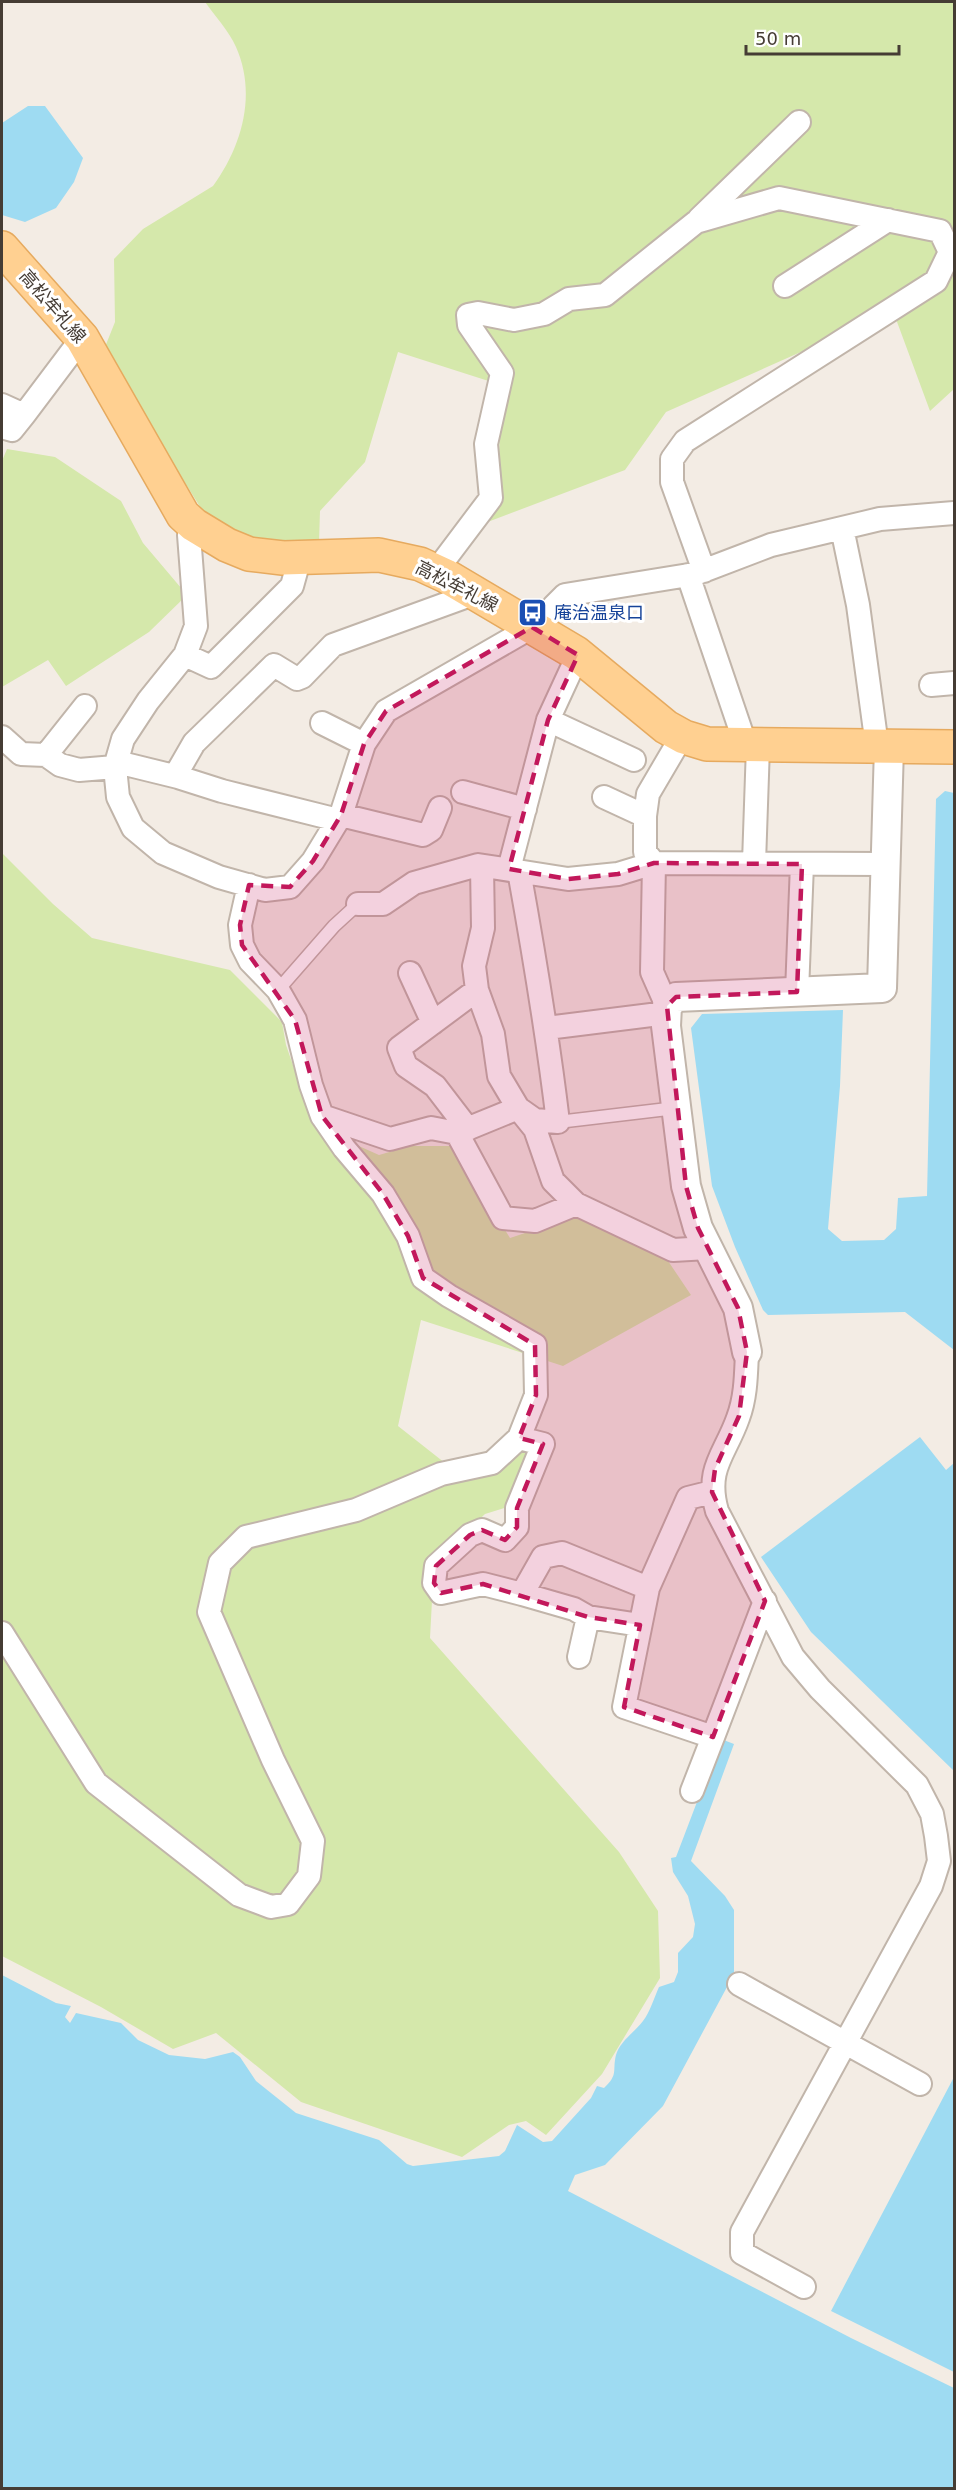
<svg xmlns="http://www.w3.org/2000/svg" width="956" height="2490" font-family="'DejaVu Sans','Noto Sans JP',sans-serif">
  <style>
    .green { fill: #d5e8ab }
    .water { fill: #9edbf2 }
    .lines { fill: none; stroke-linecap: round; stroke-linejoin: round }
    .service-casing { stroke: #c1b5aa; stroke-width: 15 }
    .minor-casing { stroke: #c1b5aa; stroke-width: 26 }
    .tertiary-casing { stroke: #c1b5aa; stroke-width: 32 }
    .primary-casing { stroke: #e6aa5f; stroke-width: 36 }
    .service { stroke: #fff; stroke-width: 12 }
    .minor { stroke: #fff; stroke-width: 22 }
    .tertiary { stroke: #fff; stroke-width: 28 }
    .primary { stroke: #ffd091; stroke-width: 33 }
    .marked { fill: #c2185b; fill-opacity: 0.2; stroke: #c2185b; stroke-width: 4.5; stroke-dasharray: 12 8; stroke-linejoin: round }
    .labels { text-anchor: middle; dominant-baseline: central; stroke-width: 6; stroke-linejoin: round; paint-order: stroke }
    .street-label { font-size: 18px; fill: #453c34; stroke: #fff }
    .transit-label { font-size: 18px; fill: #164399; stroke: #fff; text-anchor: start }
  </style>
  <rect width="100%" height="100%" fill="#f3ece4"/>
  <!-- green -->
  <path class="green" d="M205 2H954V389L930 411 893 311 666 412 625 470 477 526 498 496 501 385 398 352 365 462 320 511 319 543 253 544 214 529 103 352 115 322 114 259 143 229 213 186C242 146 257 94 236 47 229 31 215 16 205 2Z
    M7 449 55 457 121 501 143 543 187 595 149 632 66 686 48 660 2 687V461Z
    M2 853 53 904 92 938 230 970 282 1022 286 1045 314 1126 379 1155 410 1146H453L510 1238 573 1217 660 1249 691 1295 563 1366 421 1320 398 1426 445 1463 536 1451 514 1505 485 1514 434 1563 430 1638 619 1852 658 1911 660 1978 602 2074 546 2135 526 2121 509 2125 462 2157 301 2102 216 2033 173 2049 101 2007 2 1956Z"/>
  <!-- water -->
  <path class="water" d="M28 106H45L83 158 74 182 56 208 25 222 2 215V123Z
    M945 791 954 793V1350L905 1312 768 1315 763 1310 735 1247 712 1186 691 1028 702 1014 843 1010 840 1086 828 1229 842 1241 884 1240 896 1229 898 1198 927 1196 936 799Z
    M920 1437 946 1470 954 1463V1771L811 1632 761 1557Z
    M721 1739 734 1744 691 1861 725 1896 734 1910V1974L663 2106 605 2165 575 2175 568 2191 851 2338 954 2388V2488H2V1975L56 2003 71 2006 65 2017 70 2023 76 2013 121 2023 138 2040 169 2055 205 2059 233 2052 240 2057 256 2081 296 2113 379 2140 407 2164 413 2166 499 2156 505 2151 517 2125 543 2142 552 2141 591 2098 597 2086 604 2088C619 2074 612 2071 616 2055 620 2041 635 2032 643 2021 650 2012 654 1998 659 1987L674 1982 678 1972V1953L693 1937 695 1924 688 1896 673 1872 671 1858 676 1857Z
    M954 2077V2372L831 2311Z"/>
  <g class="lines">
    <defs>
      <path id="service" d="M278 990 334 926 358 904
        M558 1122 676 1108"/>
      <path id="minor" d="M699 219 799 122
        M785 286 888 220
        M2 405 24 415 82 338
        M2 427 12 430 24 415
        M194 525 189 535 196 626 185 655 148 701 123 739 115 767 118 797 133 828 163 853 219 877 265 890 290 887 313 861 341 815 364 744 386 711 532 627
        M842 528 858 605 877 746
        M436 571 491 498 486 444 502 373 469 325 468 315 478 313 514 320 544 314 569 299 605 295 696 222 779 198 940 231 950 252 936 281 685 441 672 459V482L704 571
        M688 575 746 746
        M538 630 554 606 565 595 695 574 771 545 880 519 954 513
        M185 655 211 667 292 586 300 557
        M931 685 954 683
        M548 720 634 760
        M322 723 364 744
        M2 737 21 754 46 755 60 765 79 770 115 767
        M46 755 85 706
        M117 762 178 777 222 791 338 820
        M175 776 194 743 274 665 297 679 302 677 333 645 476 593
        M463 792 525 809
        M604 797 645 816V852L654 863 886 864
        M341 815 423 835 431 830 440 808
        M645 816 648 794 682 736
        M754 863 758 746
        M482 866 483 928 474 966 477 990 493 1034 499 1076 518 1108 535 1129 553 1181 576 1204
        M509 869 548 720 578 655
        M249 885 240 925 242 945 250 961 278 990 295 1020 311 1085 322 1116 344 1148 383 1194 408 1236 423 1278 449 1296 535 1345 536 1395 519 1438 543 1444 517 1508V1527L505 1540 482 1530 470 1535 436 1566 434 1583 441 1593 483 1584 522 1594
        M358 904H383L414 883 478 865 568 879 618 874 654 863 652 972 667 1006
        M410 973 433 1023
        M797 992 802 864
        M547 1028 667 1013
        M322 1116 390 1139 431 1128 457 1133 503 1218 535 1221 576 1204 673 1250 708 1248
        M468 1129 435 1086 406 1066 399 1048 477 990
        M457 1133 518 1108 535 1120 558 1122C548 1038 534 954 519 871
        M747 1352C746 1374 746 1397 738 1418 725 1455 705 1468 717 1511L793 1657 820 1689 917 1785 932 1814 936 1836 939 1861 931 1886 742 2232V2253L804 2287
        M712 1492 688 1498 648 1588 624 1707 713 1737 765 1601
        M640 1625 588 1617 574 1609 522 1594 543 1557 562 1553 648 1588
        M2 1633 96 1783 239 1895 271 1907 288 1904 309 1876 313 1841 273 1760 209 1612 220 1563 246 1537 356 1510 441 1474 492 1463 519 1438
        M579 1657 588 1617
        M692 1791 713 1737
        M739 1984 920 2084"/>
      <path id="tertiary" d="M747 1352 738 1308 698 1228 686 1186 666 1026 667 1006 676 997 882 988 889 747"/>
      <path id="primary" d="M2 248 82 338 183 515 194 525 227 545 249 554 283 558 379 555 420 564 446 576 576 653 666 727 684 737 707 744 954 747"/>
    </defs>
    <!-- service casing -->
    <use href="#service" class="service-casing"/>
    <!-- minor casing -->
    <use href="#minor" class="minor-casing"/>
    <!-- tertiary casing -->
    <use href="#tertiary" class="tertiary-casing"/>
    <!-- primary casing -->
    <use href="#primary" class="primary-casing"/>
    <!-- service -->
    <use href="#service" class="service"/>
    <!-- minor -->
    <use href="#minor" class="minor"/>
    <!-- tertiary -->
    <use href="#tertiary" class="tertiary"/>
    <!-- primary -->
    <use href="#primary" class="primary"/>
  </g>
  <!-- marked area -->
  <path class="marked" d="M532 627 578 655 548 720 509 869 568 879 618 874 654 863 802 864 797 992 676 997 667 1006 686 1186 698 1228 738 1308 747 1352 739 1416 715 1469 712 1492 765 1601 713 1737 624 1707 640 1625 588 1617 483 1584 441 1593 434 1583 436 1566 470 1535 482 1530 505 1540 517 1527V1508L543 1444 519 1438 536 1395 535 1345 423 1278 408 1236 383 1194 322 1116 295 1020 242 945 240 925 249 885 290 887 313 861 341 815 364 744 386 711Z"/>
  <!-- icons -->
  <defs>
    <symbol id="bus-square" viewBox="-11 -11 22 22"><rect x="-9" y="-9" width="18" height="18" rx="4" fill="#1a4fb4" stroke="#fff"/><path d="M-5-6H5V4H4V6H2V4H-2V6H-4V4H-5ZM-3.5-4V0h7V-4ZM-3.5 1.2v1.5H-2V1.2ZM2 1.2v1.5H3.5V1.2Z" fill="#fff"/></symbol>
  </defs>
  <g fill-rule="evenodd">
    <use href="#bus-square" x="516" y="596" width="33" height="33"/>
  </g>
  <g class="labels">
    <!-- street labels -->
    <g class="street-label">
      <text transform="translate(53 306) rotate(49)">高松牟礼線</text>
      <text transform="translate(457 586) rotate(27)">高松牟礼線</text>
    </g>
    <!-- transit labels -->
    <g class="transit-label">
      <text x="554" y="612">庵治温泉口</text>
    </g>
  </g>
  <!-- border -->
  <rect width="956" height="2490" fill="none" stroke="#453c34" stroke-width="6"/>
  <!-- scale -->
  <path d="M746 45v9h153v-9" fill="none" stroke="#453c34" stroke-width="3"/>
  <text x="755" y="45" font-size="18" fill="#453c34" stroke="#ffffff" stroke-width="4.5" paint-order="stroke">50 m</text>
</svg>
